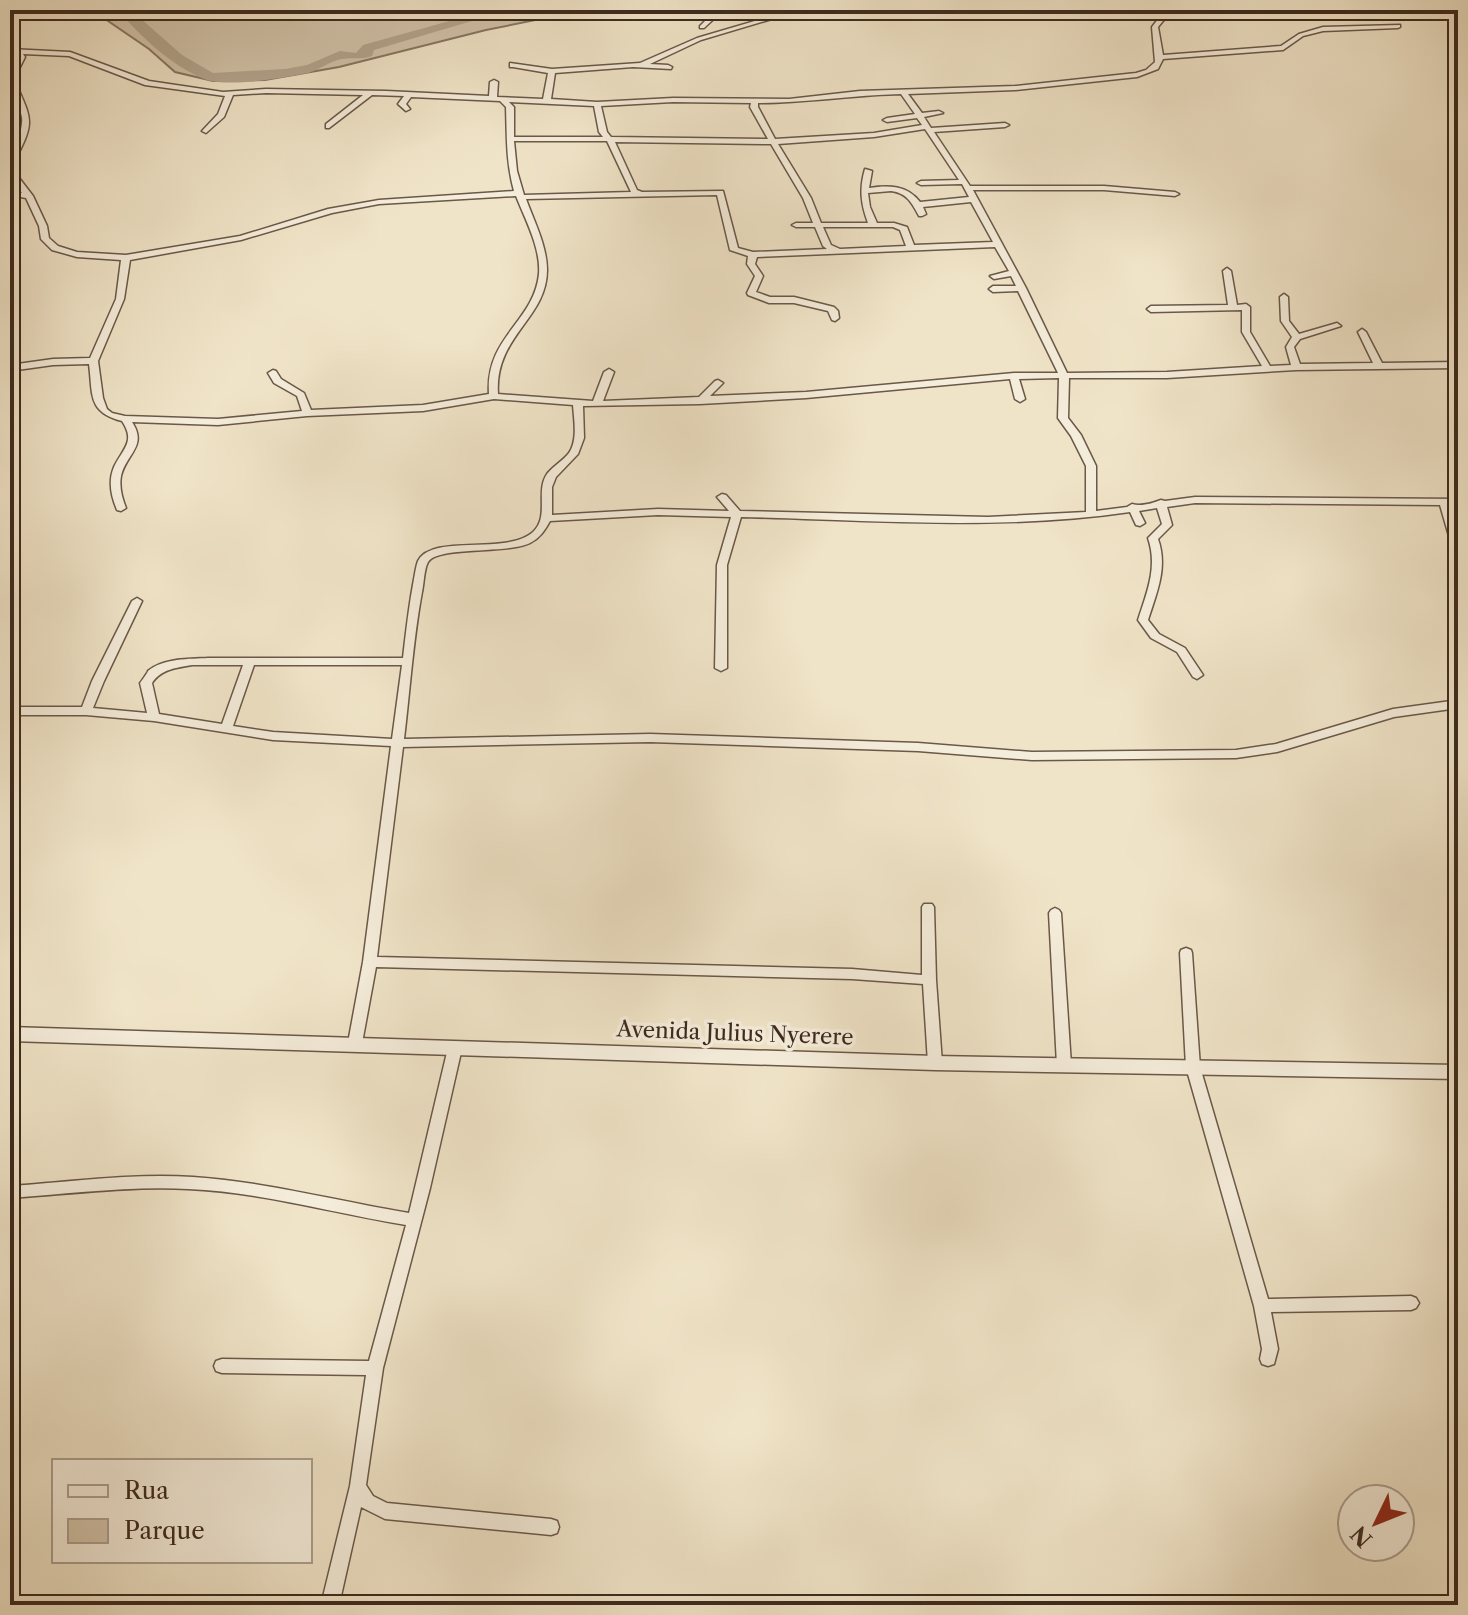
<svg xmlns="http://www.w3.org/2000/svg" width="1468" height="1615" font-family="'Libre Caslon Text',serif">
  <style>
    .green { fill: #d2c4ab; stroke: #887764; stroke-width: 2 }
    .lines { fill: none; stroke-linecap: round; stroke-linejoin: round }
    .river { fill: #b3a58e; fill-rule: evenodd }
    .minor-casing { stroke: #6a5848; stroke-width: 3 }
    .tertiary-casing { stroke: #6a5848; stroke-width: 3 }
    .minor { fill: #f5eddb; fill-rule: evenodd }
    .tertiary { fill: #f5eddb; fill-rule: evenodd }
    .labels { text-anchor: middle; dominant-baseline: central; stroke-width: 7; stroke-linejoin: round; paint-order: stroke }
    .street-label { font-size: 22px; fill: #3d2a1d; stroke: #f5eddb }
  </style>
  <rect width="100%" height="100%" fill="#f0e4c8"/>
  <filter id="stains"><feTurbulence type="fractalNoise" baseFrequency=".0025" numOctaves="4"/><feColorMatrix values="0 0 0 0 .2 0 0 0 0 .09 0 0 0 0 .02 0 0 0 .5 -.17"/></filter>
  <radialGradient id="worn" r=".72"><stop offset=".6" stop-color="#630" stop-opacity="0"/><stop offset="1" stop-color="#630" stop-opacity=".3"/></radialGradient>
  <!-- green -->
  <path class="green" d="M92 10H585L486 30 339 67 265 80 213 81 175 72 149 49Z"/>
  <g class="lines">
    <!-- river -->
    <path class="river" d="M118 10H131L182 55 213 73 285 69 307 65 340 51 356 53 363 45 489 10H509L374 50 372 56C360 60 353 57 342 59 330 61 319 70 308 73 282 78 228 88 204 79 172 66 140 36 118 10Z"/>
    <defs>
      <path id="minor" d="M668 10H698L695 12 604 19 601 17 604 15Z
        M712 10H718V15L704 28H700V26L712 14Z
        M792 10H802L701 40 650 64 668 65 672 67 671 69 633 67 555 73 551 99 597 102 673 98 789 99 860 91 1015 86 1136 73 1146 70 1155 62 1152 27 1165 10H1172L1158 27 1163 55 1281 46 1299 34 1323 27 1400 25V27L1398 28 1323 31 1303 36 1283 50 1163 59 1158 69 1137 77 1015 90 908 94 922 113 939 111 943 113 924 117 931 128 1005 123 1009 125 1005 127 934 132 970 186H1104L1175 192 1179 194 1175 196 1104 190H973L1026 288 1067 373 1167 372 1262 366 1242 332V310L1151 312 1147 309 1151 306 1228 305 1223 271 1227 268 1231 271 1237 305 1246 304 1250 307V332L1270 366 1291 365 1286 347 1292 337 1281 321 1280 297 1284 294 1288 297 1289 321 1299 334 1337 323 1341 326 1300 339 1294 347 1300 364 1373 363 1358 332 1362 329 1366 332 1382 363 1458 362V368L1296 370 1167 378H1069L1068 418 1081 435 1096 466V511L1127 507 1132 504C1141 507 1153 503 1161 500L1165 501 1195 497 1458 499V505H1450L1458 538 1454 539 1449 536 1440 505 1195 503 1167 507 1172 525 1158 539C1168 567 1157 592 1148 620L1159 634 1185 648 1203 675 1197 679 1193 677 1177 652 1151 638 1138 620C1147 592 1158 567 1148 538L1162 524 1157 508 1139 511 1145 523 1140 526 1136 525 1130 512C1002 531 870 520 741 517L727 565V668L721 671 715 668 717 565 731 517 658 515 550 521C545 530 540 538 530 543 508 554 437 546 428 562 424 569 424 583 422 592 413 640 410 690 404 739L650 734 918 743 1032 752 1236 750 1276 744 1393 709 1458 700V708L1394 717 1277 752 1236 758 1032 760 918 751 650 742 403 747 377 957 852 969 922 975V907L924 904H932L934 907 936 980 942 1063 940 1067 935 1068 930 1067 928 1063 923 984 852 979 376 967 362 1043 360 1047 355 1048 350 1047 348 1043 363 962 391 746 273 740 154 721 86 715H10V707H82L92 681 132 601 137 598 142 601 104 681 93 708 147 713 140 683C141 682 148 672 148 671 163 658 190 659 208 658H403C406 631 409 605 414 579 415 574 416 566 418 561 432 533 506 556 533 532 550 516 535 492 547 474 553 466 563 461 569 453 578 440 574 420 573 405L494 399 423 411 307 416 218 425 132 422C148 446 126 454 121 476 119 487 122 498 126 508L121 511 117 510C111 496 108 481 114 467 123 448 136 442 122 421 87 412 93 394 89 364L53 365 10 371V365L53 359 90 358 116 299 121 260 77 257 52 250 41 239 39 226 26 198 10 195V191L22 193 10 177V170H13L33 196 47 226 49 238 58 246 77 252 126 255 240 236 328 209 379 200 514 191C506 162 507 136 506 107L500 101 411 97 406 104 410 109 406 111 398 104 404 96 372 95 329 128H326V124L363 95 266 93 233 95 224 117 206 133 202 131 218 114 225 96 145 85 69 56 23 54 25 57 14 79C32 121 36 120 14 162L10 164C10 149 21 138 22 123 23 116 20 111 17 105 9 84 7 77 17 57L16 53H10V49L70 52 149 81 223 92 266 89 386 91 489 96 490 82 494 80 498 82 497 97 543 99 548 73 513 67H510V63L552 69 640 63 697 38ZM901 94 915 114 887 118 883 120 887 122 917 118 922 125 874 133 775 139 758 107V103C806 103 853 95 901 94ZM509 102 594 106 599 132 603 137H514V107ZM673 102 751 103 750 107 768 139 611 137 607 132 601 106ZM925 129 959 180 921 181 917 183 921 185 962 184 969 197 920 202C907 185 889 185 869 188L872 171 865 169C859 189 861 204 868 223H821L811 198 778 144 874 137ZM514 141H607L631 192 524 195 517 171ZM615 142 771 144 803 198 813 223H796L792 225 796 227H815L823 246 827 249 753 252 738 248 723 191 642 192 637 190ZM891 191C907 193 912 203 919 216H922L926 214 923 207 971 202 993 242 914 245 907 227 894 223H877L870 207 868 193ZM717 195 730 250 748 256 747 264 755 276 747 293 748 295 769 303H794L828 311 832 320 835 321 839 318 838 311 834 307 794 297H770L756 292 763 276 755 264 757 257 995 247 1009 271 990 276 994 279 1011 276 1016 286H993L989 289 993 292 1018 291 1058 373H1014L806 392 710 396 723 383 718 380 715 381 699 397 603 401 614 372 609 369 604 372 593 401 498 394C494 336 547 319 547 270 547 246 534 221 526 199ZM516 196C525 219 541 248 539 274 534 322 485 337 489 394L423 405 311 410 304 393 281 379 276 371 273 370 268 373 274 383 297 396 302 411 218 419 125 416 112 413 107 409 103 398 98 361 124 299 130 260 241 240 332 213 379 204ZM823 227H893L900 230 906 246 840 249 831 245ZM1059 378 1058 418 1071 436 1086 466V512L988 517 740 511 726 495 722 494 717 497 729 511 658 509 552 515V487L556 477 578 454 584 438 583 406 700 404 806 398 1010 379 1015 399 1020 402 1025 399 1019 379ZM192 665H243L222 724 159 714 152 683C161 669 176 668 192 665ZM254 665H402L392 739 273 732 233 726Z
        M1055 908 1059 910 1061 913 1071 1065 1069 1069 1064 1070 1059 1069 1057 1065 1049 913 1051 910Z
        M1186 948 1191 950 1192 953 1200 1067 1268 1299 1411 1296 1416 1298 1419 1303 1416 1308 1411 1310 1271 1312 1278 1349 1274 1364 1268 1366 1262 1364 1260 1359 1262 1349 1254 1306 1186 1067 1180 953 1181 950Z
        M455 1043 460 1044 462 1048 430 1188 383 1368 366 1485 373 1496 387 1503 551 1519 557 1521 559 1527 557 1533 551 1535 385 1519 361 1507 339 1605H321L350 1486 366 1375 222 1373 216 1371 214 1366 216 1361 222 1359 369 1361 406 1225C333 1213 261 1192 188 1189 129 1186 69 1194 10 1198V1186C70 1182 132 1173 193 1177 266 1182 337 1201 409 1213L448 1048 450 1044Z"/>
      <path id="tertiary" d="M10 1027 935 1056 1458 1065V1079L935 1070 10 1041Z"/>
    </defs>
    <!-- minor casing -->
    <use href="#minor" class="minor-casing"/>
    <!-- tertiary casing -->
    <use href="#tertiary" class="tertiary-casing"/>
    <!-- minor -->
    <use href="#minor" class="minor"/>
    <!-- tertiary -->
    <use href="#tertiary" class="tertiary"/>
  </g>
  <g class="labels">
    <!-- street labels -->
    <g class="street-label">
      <text transform="translate(735 1033) rotate(2)">Avenida Julius Nyerere</text>
    </g>
  </g>
  <!-- margin -->
  <rect width="1468" height="1615" fill="none" stroke="#f0e4c8" stroke-width="40"/>
  <rect x="12" y="12" width="1444" height="1591" fill="none" stroke="#3d2a1d" stroke-width="4"/>
  <rect x="20" y="20" width="1428" height="1575" fill="none" stroke="#3d2a1d" stroke-width="2"/>
  <!-- legend -->
  <rect x="52" y="1459" width="260" height="104" fill="#f5eddb" stroke="#ab9f8f" stroke-width="2"/>
  <rect x="68" y="1485" width="40" height="12" fill="#f5eddb" stroke="#ab9f8f" stroke-width="2"/>
  <text x="124" y="1499" font-size="24" fill="#3d2a1d">Rua</text>
  <rect x="68" y="1519" width="40" height="24" fill="#d2c4ab" stroke="#ab9f8f" stroke-width="2"/>
  <text x="124" y="1539" font-size="24" fill="#3d2a1d">Parque</text>
  <!-- north arrow -->
  <g transform="translate(1376 1523) rotate(227)"><circle r="38" fill="#f5eddb" stroke="#ab9f8f" stroke-width="2"/>
  <path d="M0-6L14 30L0 20L-14 30Z" fill="#8f2418"/>
  <text y="-12" font-size="22" font-weight="bold" text-anchor="middle" fill="#3d2a1d">N</text>
  </g>
  <rect width="100%" height="100%" filter="url(#stains)"/>
  <rect width="100%" height="100%" fill="url(#worn)"/>
</svg>
